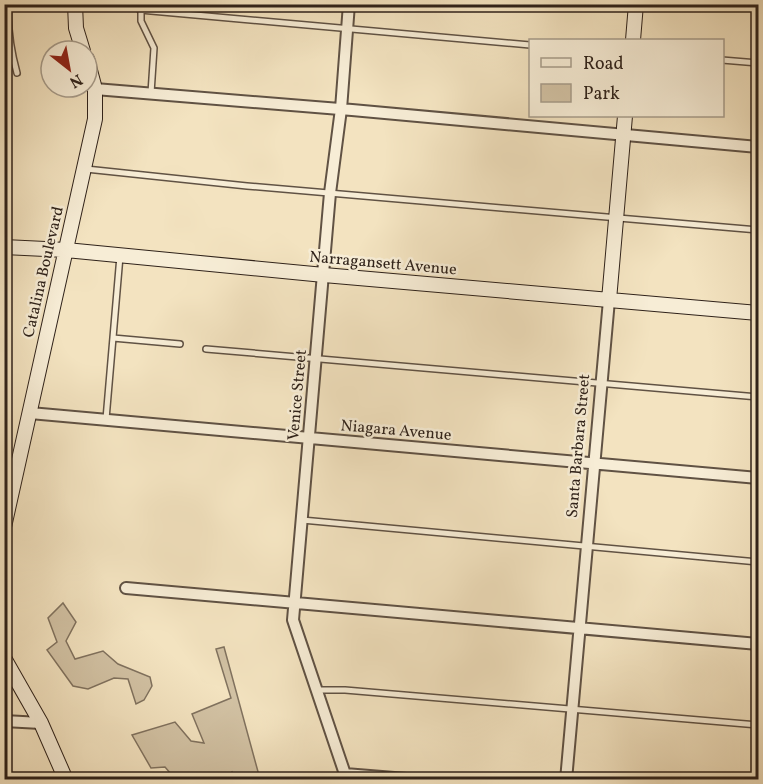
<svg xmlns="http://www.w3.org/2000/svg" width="763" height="784" font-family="Vollkorn,serif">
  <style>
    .green { fill: #d2c2a4; stroke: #80725f; stroke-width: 1.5 }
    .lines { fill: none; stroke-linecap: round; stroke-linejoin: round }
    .lane-casing { stroke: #605244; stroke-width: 8 }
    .street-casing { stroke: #605244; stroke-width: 14 }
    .secondary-casing { stroke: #2f221a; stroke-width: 16 }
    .lane { stroke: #f7edd6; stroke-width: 5 }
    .street { stroke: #f7edd6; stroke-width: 10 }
    .secondary { stroke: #f7edd6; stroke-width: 14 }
    .labels { text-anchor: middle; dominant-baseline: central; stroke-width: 5; stroke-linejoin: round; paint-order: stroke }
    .street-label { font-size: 16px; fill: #2f221a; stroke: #f7edd6 }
  </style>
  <rect width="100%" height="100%" fill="#f3e3c0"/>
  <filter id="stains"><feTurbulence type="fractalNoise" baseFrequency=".00333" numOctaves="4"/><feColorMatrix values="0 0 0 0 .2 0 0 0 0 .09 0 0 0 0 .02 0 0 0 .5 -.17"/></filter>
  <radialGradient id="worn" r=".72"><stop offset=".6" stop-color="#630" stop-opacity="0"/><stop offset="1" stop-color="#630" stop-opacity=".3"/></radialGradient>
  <!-- green -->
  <path class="green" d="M63 603 76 622 66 641 75 659 103 651 118 664 150 677 152 686 144 700 136 704 128 679 114 678 88 689 73 686 47 650 57 642 48 618Z
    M224 647 260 779H237L232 772 225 779H161L171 774 165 767 151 768 132 735 175 722 191 741 204 743 192 714 231 698 216 649Z"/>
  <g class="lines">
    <defs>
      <path id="lane" d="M9 4C7 27 11 51 17 73
        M141 4V21L154 48 151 93
        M140 10 530 45
        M722 60 758 63
        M86 169 247 186 758 230
        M113 338 180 344
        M206 349 758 397
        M106 419 120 256
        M302 520 758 562
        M316 690H345L758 725"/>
      <path id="street" d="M95 89 352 110 758 147
        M30 413 758 478
        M126 588 758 644
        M4 721 41 723
        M345 774 419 780
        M347 780 293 620 330 193 341 109 349 4
        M566 780 609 300"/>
      <path id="secondary" d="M75 4 76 28 83 51
        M633 40 636 4
        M4 247 66 250 324 275 758 313
        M609 300 625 116
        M4 527 95 119V89L87 59
        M4 658 41 723 66 780"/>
    </defs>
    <!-- lane casing -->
    <use href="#lane" class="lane-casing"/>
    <!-- street casing -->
    <use href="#street" class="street-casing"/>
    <!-- secondary casing -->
    <use href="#secondary" class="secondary-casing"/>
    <!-- lane -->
    <use href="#lane" class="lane"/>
    <!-- street -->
    <use href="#street" class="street"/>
    <!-- secondary -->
    <use href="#secondary" class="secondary"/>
  </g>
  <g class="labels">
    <!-- street labels -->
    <g class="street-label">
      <text transform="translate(383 264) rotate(5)">Narragansett Avenue</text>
      <text transform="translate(44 272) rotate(-77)">Catalina Boulevard</text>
      <text transform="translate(298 395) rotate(-85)">Venice Street</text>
      <text transform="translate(396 431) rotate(5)">Niagara Avenue</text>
      <text transform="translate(579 446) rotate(-85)">Santa Barbara Street</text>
    </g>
  </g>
  <!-- margin -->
  <rect width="763" height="784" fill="none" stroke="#f3e3c0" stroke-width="24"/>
  <rect x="6" y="6" width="751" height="772" fill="none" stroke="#2f221a" stroke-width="3"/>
  <rect x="12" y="12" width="739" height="760" fill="none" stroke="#2f221a" stroke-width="1.5"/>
  <!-- legend -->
  <rect x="529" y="39" width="195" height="78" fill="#f7edd6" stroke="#a79c8b" stroke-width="1.5"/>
  <rect x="541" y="58" width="30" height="9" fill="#f7edd6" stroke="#a79c8b" stroke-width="1.5"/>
  <text x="583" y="69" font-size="18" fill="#2f221a">Road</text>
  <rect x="541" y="84" width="30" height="18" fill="#d2c2a4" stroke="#a79c8b" stroke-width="1.5"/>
  <text x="583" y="99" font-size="18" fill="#2f221a">Park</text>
  <!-- north arrow -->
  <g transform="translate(69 69) rotate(149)"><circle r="28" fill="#f7edd6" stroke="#a79c8b" stroke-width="1.5"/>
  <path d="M0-4.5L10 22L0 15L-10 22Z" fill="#8f2418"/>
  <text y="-9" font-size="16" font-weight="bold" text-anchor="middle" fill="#2f221a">N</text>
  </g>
  <rect width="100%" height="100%" filter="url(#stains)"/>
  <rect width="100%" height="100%" fill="url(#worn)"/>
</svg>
